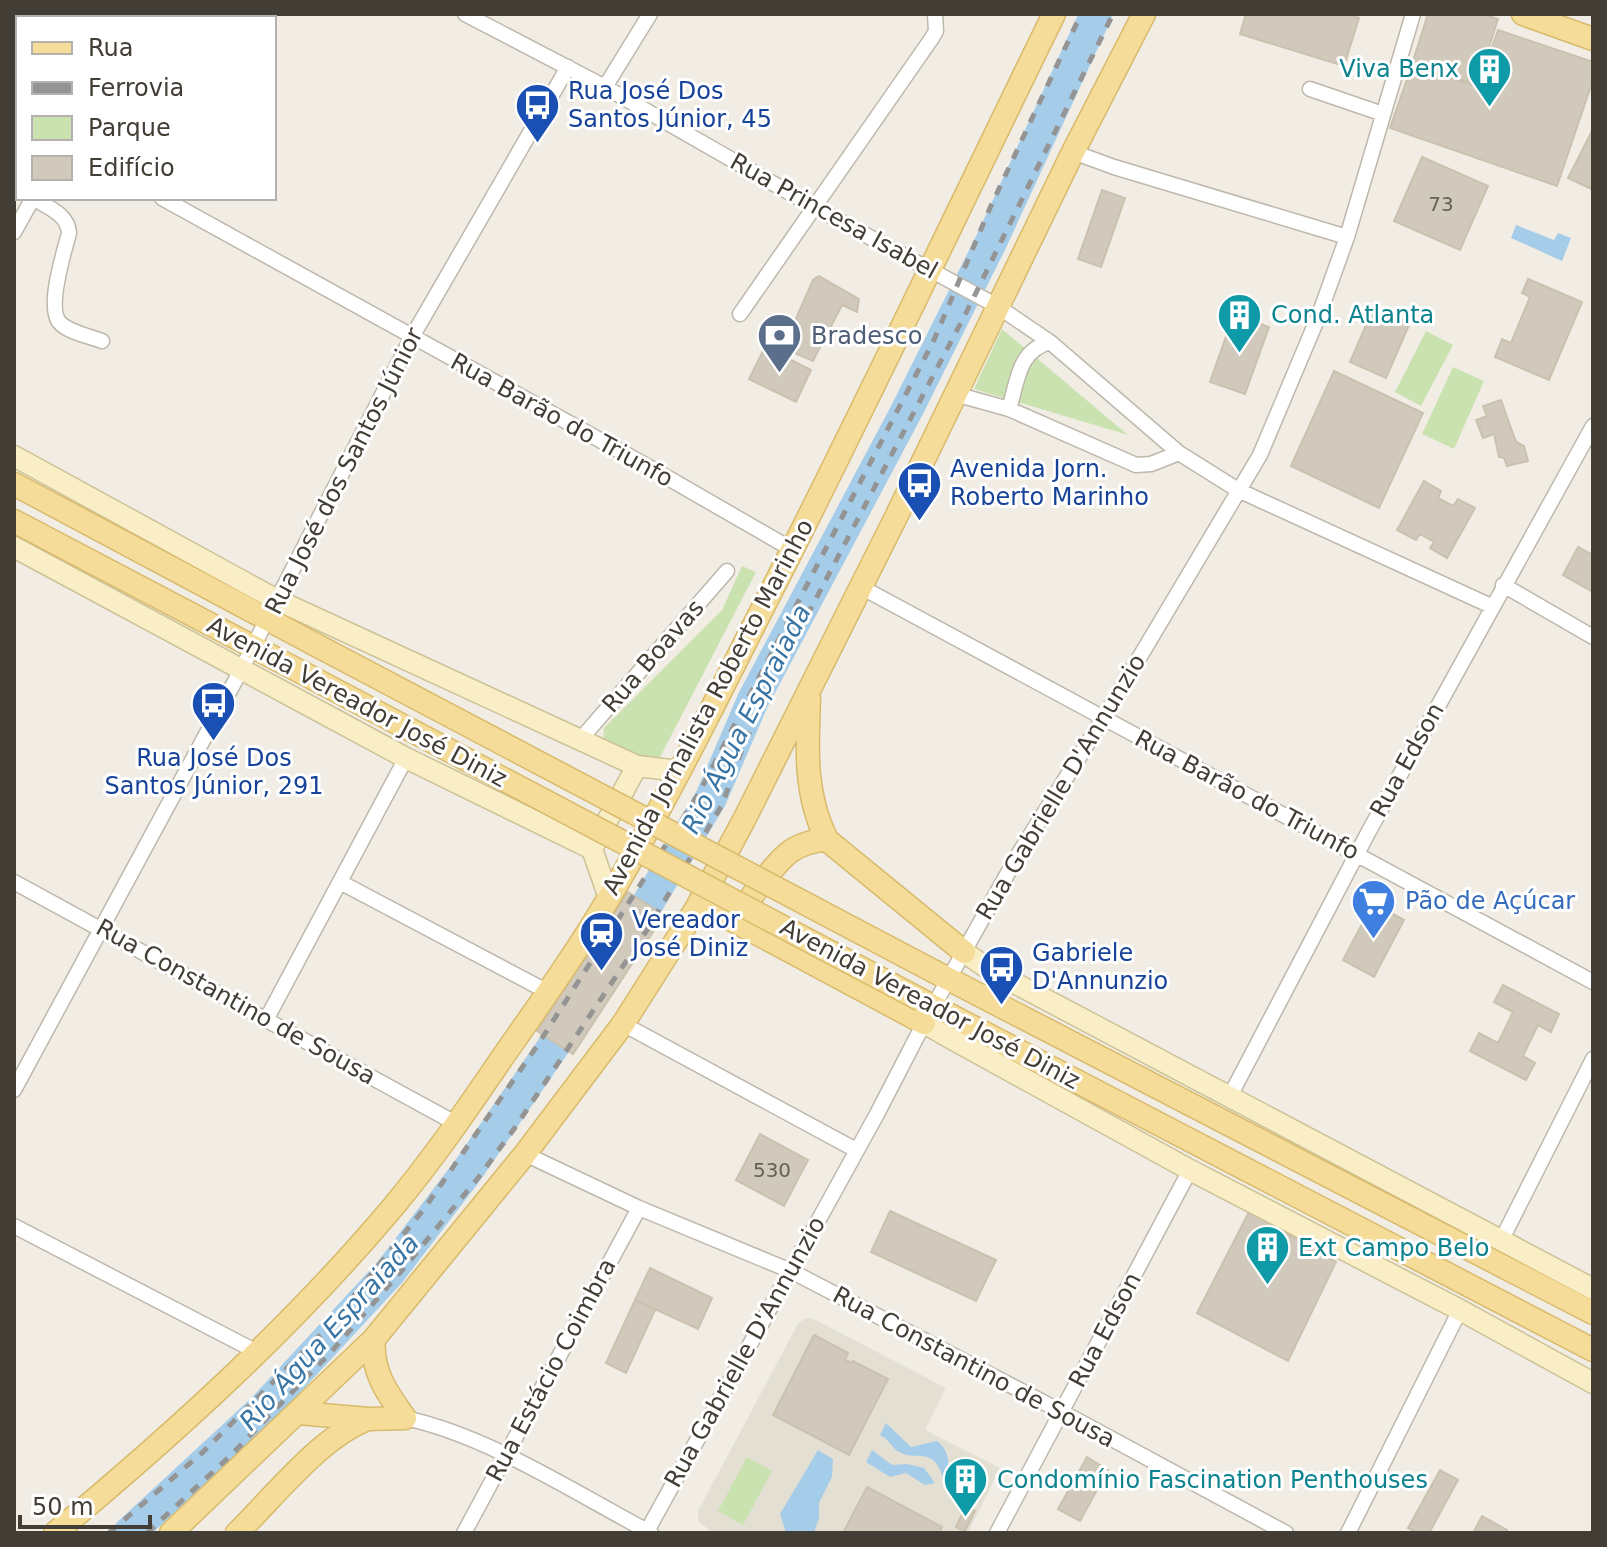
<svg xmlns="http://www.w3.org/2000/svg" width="1607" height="1547" font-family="'DejaVu Sans',sans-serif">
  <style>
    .residential { fill: #e4dfd3 }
    .green { fill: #cae2b0 }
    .water { fill: #a5cce9 }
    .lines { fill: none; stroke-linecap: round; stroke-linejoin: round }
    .river { stroke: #a5cce9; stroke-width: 32 }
    .building { fill: #d1c9bb; stroke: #cbc1af; stroke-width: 2 }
    .street-casing { stroke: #beb8ab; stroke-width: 17 }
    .secondary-casing { stroke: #cdc197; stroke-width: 23 }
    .primary-casing { stroke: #d8ba6b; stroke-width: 25 }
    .street { stroke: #fff; stroke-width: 14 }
    .secondary { stroke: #f9eec6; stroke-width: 20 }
    .primary { stroke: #f5dd99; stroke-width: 22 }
    .rail { stroke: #949494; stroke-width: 5; stroke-dasharray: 10 10; stroke-linecap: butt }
    .primary-bridge-casing { stroke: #d8ba6b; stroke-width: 25; stroke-linecap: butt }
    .primary-bridge { stroke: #f5dd99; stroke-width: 22 }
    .labels { text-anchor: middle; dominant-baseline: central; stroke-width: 6; stroke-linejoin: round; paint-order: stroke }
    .number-label { font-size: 20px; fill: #666056 }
    .culture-label { font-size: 24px; fill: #0d838f; stroke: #fff; text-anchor: start }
    .transit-label { font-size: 24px; fill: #164399; stroke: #fff; text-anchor: start }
    .street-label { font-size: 24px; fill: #423d35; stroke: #fff }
    .service-label { font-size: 24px; fill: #4e5e75; stroke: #fff; text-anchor: start }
    .shop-label { font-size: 24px; fill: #366cbe; stroke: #fff; text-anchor: start }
    .water-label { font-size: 26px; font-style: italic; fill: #3874a4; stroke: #fff }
  </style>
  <rect width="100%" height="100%" fill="#f1ede5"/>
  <!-- residential -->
  <path class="residential" d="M807 1318 816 1320 946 1388 925 1430 1000 1468 968 1533H713L698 1521V1511L799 1322Z"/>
  <!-- green -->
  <path class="green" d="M1002 329 1128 435 974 389Z
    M1426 331 1453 345 1421 406 1395 392Z
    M1453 367 1484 381 1454 449 1422 434Z
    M742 566 756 572 658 761 637 764 603 745 604 728 722 610Z
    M747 1457 772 1471 743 1525 718 1511Z"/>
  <!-- water -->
  <path class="water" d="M1516 225 1554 240 1558 233 1571 238 1562 261 1511 238Z
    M886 1423 911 1447 937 1441C949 1450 952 1466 943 1478 933 1446 920 1461 901 1453 891 1449 890 1439 880 1435Z
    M818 1450 833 1459 832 1477 819 1503V1518L814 1533H786L780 1514Z
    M872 1450 892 1465 907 1464 924 1468 935 1483 925 1485 906 1473 890 1477 866 1462Z"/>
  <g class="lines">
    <!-- river -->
    <path class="river" d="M625 941 711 798 753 700 907 410 992 240 1096 14
      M129 1533 262 1410 390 1272 468 1170 581 1006"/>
  </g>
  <!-- building -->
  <path class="building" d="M1246 14H1345L1359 18 1344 66 1240 34Z
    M1428 14H1482L1498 19 1477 85 1412 64Z
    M1498 30 1593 62V80L1557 186 1390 128 1412 65 1478 87Z
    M1593 129V190L1568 178Z
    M1422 157 1488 186 1460 250 1394 221Z
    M1102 190 1125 198 1101 267 1078 259Z
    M819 276 859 299 857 312 842 305 813 361 783 348 813 280Z
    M1528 279 1582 302 1549 380 1495 357 1502 339 1511 343 1530 297 1522 293Z
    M1374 307 1410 323 1386 378 1350 362Z
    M1234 314 1269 327 1245 394 1210 382Z
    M765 347 811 370 796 402 749 379Z
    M1334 371 1423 413 1379 508 1291 466Z
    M1501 400 1516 442 1524 446 1528 461 1507 466 1504 458 1499 457 1494 434 1483 438 1476 420 1487 416 1483 406Z
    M1424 481 1441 491 1438 498 1453 506 1458 499 1475 508 1447 558 1430 548 1434 542 1420 534 1416 540 1397 530Z
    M1578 547 1593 555V592L1563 575Z
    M628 892 664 915 573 1054 537 1031Z
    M1373 903 1404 920 1374 977 1343 960Z
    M1503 985 1559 1014 1551 1032 1538 1025 1523 1056 1535 1063 1526 1080 1470 1051 1479 1033 1498 1043 1513 1012 1494 1002Z
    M760 1134 808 1160 784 1206 736 1180Z
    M890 1211 996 1260 976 1301 871 1252Z
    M1249 1212 1336 1262 1288 1361 1197 1313Z
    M650 1268 712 1298 698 1329 635 1300Z
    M635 1300 655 1310 626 1373 606 1363Z
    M814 1335 848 1353 845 1360 852 1363 853 1361 888 1379 849 1455 773 1415Z
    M1087 1457 1108 1470 1080 1521 1058 1509Z
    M1440 1470 1458 1480 1429 1533H1418L1408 1528Z
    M867 1487 942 1527 939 1533H843Z
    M966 1506 975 1511 965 1531 956 1527Z
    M1482 1516 1507 1530 1505 1533H1473Z"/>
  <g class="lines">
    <defs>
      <path id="street" d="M465 14 605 87 816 208 997 306 1050 342 1179 453 1238 490 1491 606
        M127 18 129 14
        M605 87 650 14
        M1310 89 1383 114
        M14 117 18 119
        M1073 152 1114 167 1347 237
        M33 198C47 207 68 214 69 233 64 253 45 310 61 324 71 333 89 336 102 341
        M162 198 656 471 793 550
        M14 232 33 198
        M740 314 932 38 936 31 935 14
        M955 394 1009 409 1136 465 1151 464 1179 453
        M1009 409C1018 380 1018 351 1050 342
        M1503 585 1593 637
        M859 586 1593 982
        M579 741 727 571
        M14 882 457 1124
        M340 882 548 992
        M933 1007 1018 855 1104 717 1260 455 1319 315 1347 237 1413 14
        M266 1020 406 758
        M623 1024 856 1150
        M14 1090 241 670 412 337 568 67
        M1229 1098 1369 831 1593 426
        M525 1154 639 1208 791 1271 1062 1412 1286 1533
        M14 1226 257 1352
        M1501 1241 1593 1059
        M405 1418C489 1436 575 1493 651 1533
        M464 1533 639 1208
        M646 1533 877 1114 924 1023
        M997 1533 1190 1170
        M1348 1533 1460 1310"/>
      <path id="secondary" d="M14 456 277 600 637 766 679 771
        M14 547 406 758 592 849 609 898
        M594 845 637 766
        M964 952 990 970 1593 1289
        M931 1010 924 1023 952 1039 1190 1170 1460 1310 1593 1383"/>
      <path id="primary" d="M1523 14 1593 39
        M14 484 316 645
        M14 521 301 672
        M809 698C807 748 804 794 827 840L964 952
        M696 909 705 908 719 913 924 1023
        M744 923C743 917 742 916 744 910 750 896 778 860 791 851 801 844 816 840 827 840
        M935 972 1593 1313
        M921 1000 1593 1350
        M374 1339C371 1371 387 1393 405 1418
        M299 1413 368 1419 405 1418
        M55 1533C175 1433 293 1326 393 1207 433 1159 468 1108 502 1058 539 1005 577 952 610 896 662 809 707 718 753 627 857 425 954 218 1054 14
        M171 1533 374 1339 525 1154 623 1024 696 909 744 820 896 517 1073 152 1144 14
        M237 1533C273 1498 321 1436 368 1419"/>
    </defs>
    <!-- street casing -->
    <use href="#street" class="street-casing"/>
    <!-- secondary casing -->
    <use href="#secondary" class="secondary-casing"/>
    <!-- primary casing -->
    <use href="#primary" class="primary-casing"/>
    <!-- street -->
    <use href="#street" class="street"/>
    <!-- secondary -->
    <use href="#secondary" class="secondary"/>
    <!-- primary -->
    <use href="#primary" class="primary"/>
    <!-- rail -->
    <path class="rail" d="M109 1533 203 1452 332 1323 424 1209 537 1046 699 793 934 340 990 208 1081 14
      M147 1533 230 1456 332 1351 403 1269 478 1178 514 1129 647 930 722 805 744 744 778 671 965 315 1113 14"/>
    <defs>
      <path id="primary-bridge" d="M316 645 935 972
        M301 672 921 1000"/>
    </defs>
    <!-- primary-bridge casing -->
    <use href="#primary-bridge" class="primary-bridge-casing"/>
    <!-- primary-bridge -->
    <use href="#primary-bridge" class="primary-bridge"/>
  </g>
  <!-- icons -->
  <defs>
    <symbol id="building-pin" viewBox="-11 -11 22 30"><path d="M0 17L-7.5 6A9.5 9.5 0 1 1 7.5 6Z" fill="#0f9aa8" stroke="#fff"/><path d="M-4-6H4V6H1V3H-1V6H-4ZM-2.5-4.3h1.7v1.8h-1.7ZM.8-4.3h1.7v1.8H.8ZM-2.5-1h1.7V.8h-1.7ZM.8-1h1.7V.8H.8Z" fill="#fff"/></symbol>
    <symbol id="bus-pin" viewBox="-11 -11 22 30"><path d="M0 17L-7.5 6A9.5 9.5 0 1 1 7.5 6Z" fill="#1a4fb4" stroke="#fff"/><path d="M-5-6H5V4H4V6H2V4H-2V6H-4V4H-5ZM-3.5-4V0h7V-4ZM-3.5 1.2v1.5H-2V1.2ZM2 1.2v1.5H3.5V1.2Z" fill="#fff"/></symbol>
    <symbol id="bank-pin" viewBox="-11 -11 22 30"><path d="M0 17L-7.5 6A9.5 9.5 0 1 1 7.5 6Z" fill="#5c6f8a" stroke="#fff"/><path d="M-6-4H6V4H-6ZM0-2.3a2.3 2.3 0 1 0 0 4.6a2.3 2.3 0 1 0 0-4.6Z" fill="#fff"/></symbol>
    <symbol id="supermarket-pin" viewBox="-11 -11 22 30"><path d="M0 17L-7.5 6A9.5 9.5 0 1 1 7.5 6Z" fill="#3f7fe0" stroke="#fff"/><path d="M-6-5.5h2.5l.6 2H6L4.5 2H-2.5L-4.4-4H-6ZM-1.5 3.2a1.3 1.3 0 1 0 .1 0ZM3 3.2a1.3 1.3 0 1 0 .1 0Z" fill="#fff"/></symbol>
    <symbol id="station-pin" viewBox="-11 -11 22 30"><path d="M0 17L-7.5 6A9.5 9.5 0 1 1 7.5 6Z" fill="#1a4fb4" stroke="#fff"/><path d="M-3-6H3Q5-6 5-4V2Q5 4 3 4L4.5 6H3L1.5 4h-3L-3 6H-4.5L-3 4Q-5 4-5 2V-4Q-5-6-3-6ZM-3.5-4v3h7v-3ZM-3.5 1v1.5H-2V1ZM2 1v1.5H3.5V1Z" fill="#fff"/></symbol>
  </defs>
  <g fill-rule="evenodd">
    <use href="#building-pin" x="1464" y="44" width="51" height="69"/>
    <use href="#bus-pin" x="512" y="80" width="51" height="69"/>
    <use href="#building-pin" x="1214" y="290" width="51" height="69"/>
    <use href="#bank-pin" x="754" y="310" width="51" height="69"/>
    <use href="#bus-pin" x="894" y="458" width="51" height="69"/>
    <use href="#bus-pin" x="188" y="678" width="51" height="69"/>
    <use href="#supermarket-pin" x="1348" y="876" width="51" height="69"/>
    <use href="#station-pin" x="576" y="908" width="51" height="69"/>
    <use href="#bus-pin" x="976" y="942" width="51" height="69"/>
    <use href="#building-pin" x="1242" y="1222" width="51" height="69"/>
    <use href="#building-pin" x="940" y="1454" width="51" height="69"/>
  </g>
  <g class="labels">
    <!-- number labels -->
    <g class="number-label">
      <text x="1441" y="204">73</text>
      <text x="772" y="1170">530</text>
    </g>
    <!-- culture labels -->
    <g class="culture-label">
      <text x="1459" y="69" text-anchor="end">Viva Benx</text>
      <text x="1271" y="315">Cond. Atlanta</text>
      <text x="1298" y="1248">Ext Campo Belo</text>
      <text x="997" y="1480">Condomínio Fascination Penthouses</text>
    </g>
    <!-- transit labels -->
    <g class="transit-label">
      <text x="568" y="91">Rua José Dos<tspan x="568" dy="28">Santos Júnior, 45</tspan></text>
      <text x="950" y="469">Avenida Jorn.<tspan x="950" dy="28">Roberto Marinho</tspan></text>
      <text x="214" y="758" text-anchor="middle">Rua José Dos<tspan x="214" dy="28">Santos Júnior, 291</tspan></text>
      <text x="632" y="920">Vereador<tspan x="632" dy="28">José Diniz</tspan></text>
      <text x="1032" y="953">Gabriele<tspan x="1032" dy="28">D'Annunzio</tspan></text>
    </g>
    <!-- street labels -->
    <g class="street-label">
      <text transform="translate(834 216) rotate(29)">Rua Princesa Isabel</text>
      <text transform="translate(562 420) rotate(29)">Rua Barão do Triunfo</text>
      <text transform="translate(344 471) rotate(-63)">Rua José dos Santos Júnior</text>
      <text transform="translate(653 656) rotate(-49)">Rua Boavas</text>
      <text transform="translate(357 702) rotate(28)">Avenida Vereador José Diniz</text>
      <text transform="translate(708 707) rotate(-62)">Avenida Jornalista Roberto Marinho</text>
      <text transform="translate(1407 760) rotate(-61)">Rua Edson</text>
      <text transform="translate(1061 787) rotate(-59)">Rua Gabrielle D'Annunzio</text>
      <text transform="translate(1247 795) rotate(28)">Rua Barão do Triunfo</text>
      <text transform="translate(236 1002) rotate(29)">Rua Constantino de Sousa</text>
      <text transform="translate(930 1004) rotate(28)">Avenida Vereador José Diniz</text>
      <text transform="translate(1105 1330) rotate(-62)">Rua Edson</text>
      <text transform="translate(745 1352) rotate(-61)">Rua Gabrielle D'Annunzio</text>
      <text transform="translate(974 1367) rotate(28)">Rua Constantino de Sousa</text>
      <text transform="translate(551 1370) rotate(-62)">Rua Estácio Coimbra</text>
    </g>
    <!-- service labels -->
    <g class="service-label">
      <text x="811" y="336">Bradesco</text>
    </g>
    <!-- shop labels -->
    <g class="shop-label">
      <text x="1405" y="901">Pão de Açúcar</text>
    </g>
    <!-- water labels -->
    <g class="water-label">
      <text transform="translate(746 719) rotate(-63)">Rio Água Espraiada</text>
      <text transform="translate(329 1332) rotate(-48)">Rio Água Espraiada</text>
    </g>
  </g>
  <!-- border -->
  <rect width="1607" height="1547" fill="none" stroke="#423d35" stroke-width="32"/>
  <!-- legend -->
  <rect x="16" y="16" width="260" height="184" fill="#ffffff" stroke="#b3b1ae" stroke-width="2"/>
  <rect x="32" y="42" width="40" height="12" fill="#f5dd99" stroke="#b3b1ae" stroke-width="2"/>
  <text x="88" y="56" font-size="24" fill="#423d35">Rua</text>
  <rect x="32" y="82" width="40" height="12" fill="#949494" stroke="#b3b1ae" stroke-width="2"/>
  <text x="88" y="96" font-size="24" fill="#423d35">Ferrovia</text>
  <rect x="32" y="116" width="40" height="24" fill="#cae2b0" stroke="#b3b1ae" stroke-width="2"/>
  <text x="88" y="136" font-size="24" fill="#423d35">Parque</text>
  <rect x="32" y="156" width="40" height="24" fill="#d1c9bb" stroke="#b3b1ae" stroke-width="2"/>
  <text x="88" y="176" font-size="24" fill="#423d35">Edifício</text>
  <!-- scale -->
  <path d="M20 1515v12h130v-12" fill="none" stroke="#423d35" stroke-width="4"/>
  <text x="32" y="1515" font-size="24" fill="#423d35" stroke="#ffffff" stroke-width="6" paint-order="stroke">50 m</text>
</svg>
